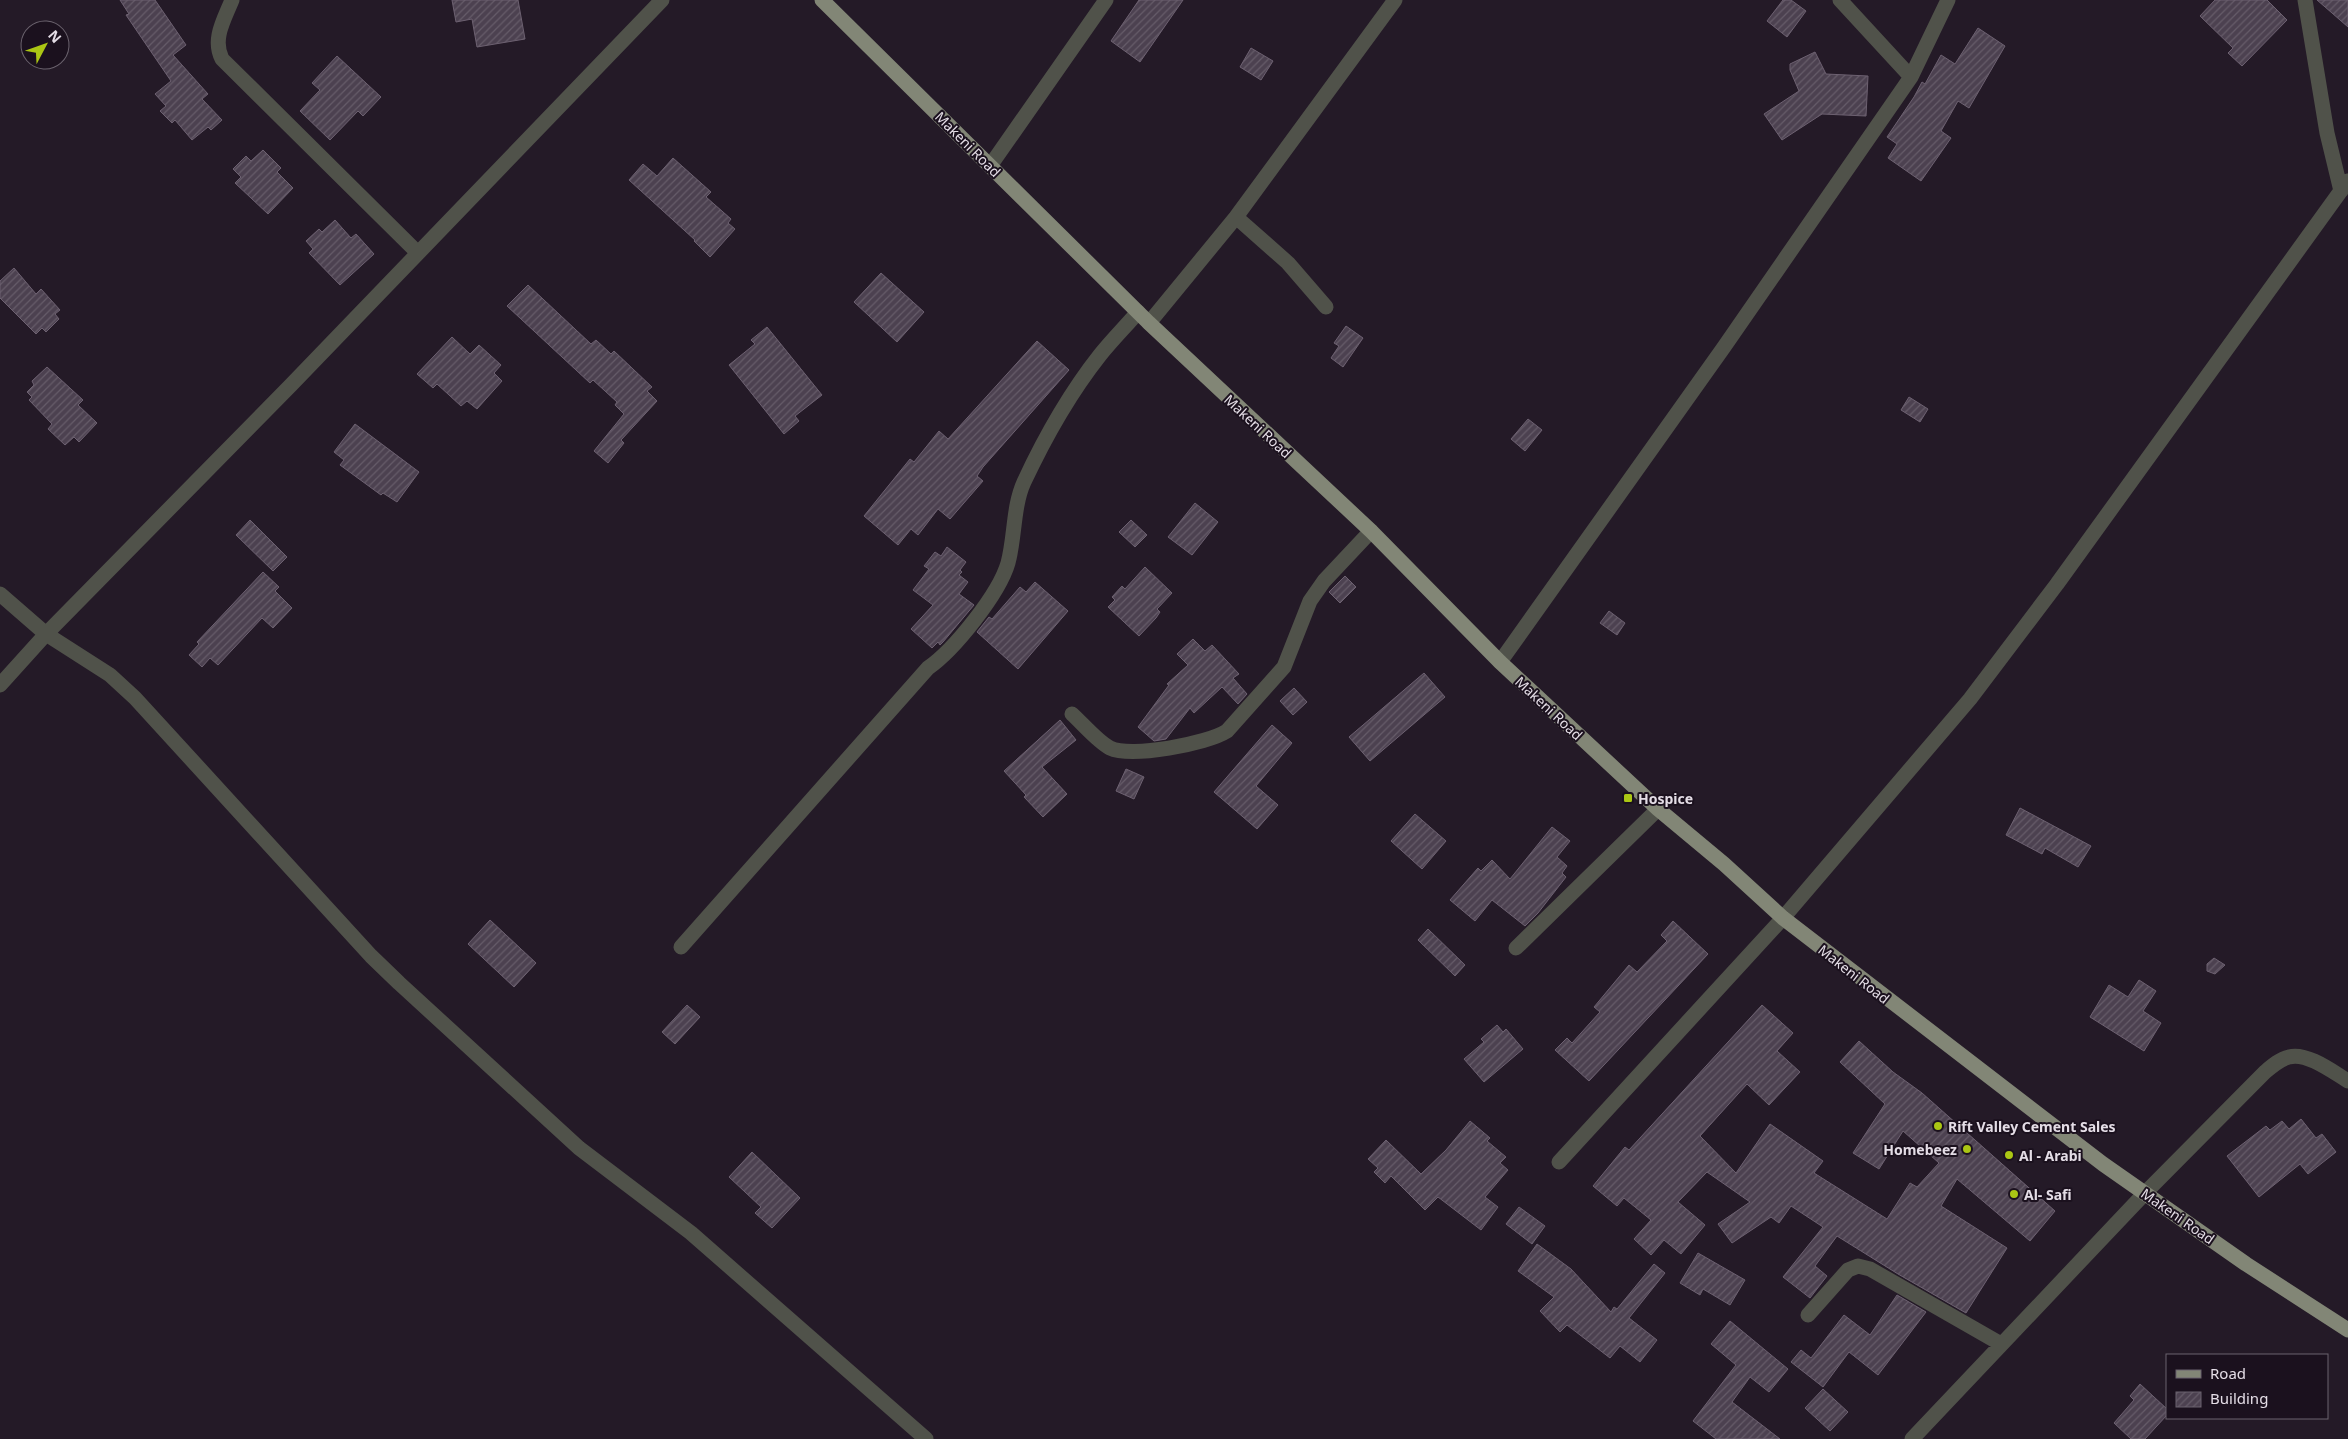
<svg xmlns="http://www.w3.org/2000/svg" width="2348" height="1439" font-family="'Noto Sans',sans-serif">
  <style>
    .building { fill: url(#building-hatch); stroke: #6d6171 }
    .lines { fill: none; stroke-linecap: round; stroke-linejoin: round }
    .minor { stroke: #50524a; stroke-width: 15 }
    .major { stroke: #828676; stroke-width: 15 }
    .poi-dot { fill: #abc614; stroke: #1b111e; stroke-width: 2 }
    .labels { text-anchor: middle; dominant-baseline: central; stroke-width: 4; stroke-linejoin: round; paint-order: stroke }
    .street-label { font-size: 14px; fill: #e4dde6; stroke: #1b111e }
    .poi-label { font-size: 14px; font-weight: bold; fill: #e4dde6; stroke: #1b111e; text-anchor: start }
  </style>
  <defs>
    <pattern id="building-hatch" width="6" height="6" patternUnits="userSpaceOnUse" patternTransform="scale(1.25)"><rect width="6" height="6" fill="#4c4150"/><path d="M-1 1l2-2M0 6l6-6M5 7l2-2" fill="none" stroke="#665c69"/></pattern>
  </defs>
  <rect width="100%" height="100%" fill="#241a27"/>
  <!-- building -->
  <path class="building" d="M120 0H155L186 45 173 55 208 94 202 99 222 120 211 130 208 127 192 140 175 120 172 123 160 111 166 106 155 94 171 81 126 15 129 14Z
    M452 0H518L525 39 477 47 472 19 456 22Z
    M1139 0H1183L1140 62 1111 41Z
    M1783 0H1791L1806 11 1787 37 1767 21Z
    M2215 0H2267L2287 20 2242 66 2228 53 2233 48 2200 16Z
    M2317 0H2348V27L2332 13Z
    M1978 28 2005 46 1969 108 1958 101 1941 131 1951 138 1921 181 1888 158 1897 144 1887 137 1914 97 1922 82 1925 84 1941 55 1955 64Z
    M1251 48 1273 61 1261 80 1240 67Z
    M1815 52 1826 74 1868 76 1866 116 1822 114 1782 140 1764 114 1799 91 1790 70V64Z
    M337 56 381 97 363 116 358 111 330 140 300 111 320 90 312 83Z
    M263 150 281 168 277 172 293 188 268 214 235 183 241 177 233 169 246 156 251 161Z
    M673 158 711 192 706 197 731 219 728 223 735 229 710 257 694 241 695 240 629 180 643 164 657 176Z
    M335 220 351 238 356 234 374 254 340 285 309 253 313 249 306 241 319 229 322 232Z
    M14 268 36 294 41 289 60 310 55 314 59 319 46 332 42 328 36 334 0 298V281Z
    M881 273 924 312 897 342 854 302Z
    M528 285 591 344 596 340 611 354 614 351 652 387 647 391 657 401 621 440 624 443 608 463 594 451 624 414 615 405 617 402 593 380 590 383 507 306Z
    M1346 326 1363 338 1343 367 1331 358 1339 346 1334 343Z
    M767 327 822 395 795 416 799 421 784 434 729 365 755 344 751 340Z
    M452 337 470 354 479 345 501 365 494 373 502 381 477 409 467 401 461 406 437 384 433 388 417 374Z
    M1037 341 1069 370 983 467 977 476 983 481 950 519 938 509 918 535 911 529 898 545 864 516 910 459 914 462 939 431 948 439Z
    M47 367 83 400 78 405 97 423 79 442 74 437 65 445 48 429 52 424 29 400 32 397 27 392 34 385 32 381Z
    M1909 397 1928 409 1920 422 1901 410Z
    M1528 419 1542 430 1525 451 1511 439Z
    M355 424 419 472 397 502 383 493 381 495 340 465 344 460 334 452Z
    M1195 503 1218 522 1192 555 1168 537Z
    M250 520 287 557 273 571 236 535Z
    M1131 520 1147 535 1135 547 1119 532Z
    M947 547 966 562 960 570 962 572 959 575 968 582 959 594 974 605 943 642 940 645 938 642 932 648 911 629 933 605 913 590 929 569 924 566 935 552 941 556Z
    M1145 567 1172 593 1157 609 1160 612 1156 618 1139 636 1108 607 1115 600 1112 597 1122 586 1125 589Z
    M263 572 279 587 275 591 292 608 273 628 262 618 218 665 210 658 202 667 189 655 199 644 197 642Z
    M1345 576 1356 587 1340 603 1329 592Z
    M1035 582 1068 611 1018 669 977 632 989 617 992 619 1020 587 1026 592Z
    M1609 611 1625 623 1617 635 1600 623Z
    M1193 639 1205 651 1212 645 1239 674 1233 678 1247 694 1238 704 1222 687 1194 713 1190 708 1166 739 1154 741 1138 727 1169 685 1167 684 1188 665 1177 654Z
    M1424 673 1445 697 1370 761 1349 737Z
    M1294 688 1307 702 1293 715 1280 701Z
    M1060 720 1076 740 1042 767 1067 794 1043 817 1024 797 1026 795 1004 771Z
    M1272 725 1292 743 1256 786 1278 805 1257 829 1214 792Z
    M1126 769 1144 777 1134 799 1116 791Z
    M2020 808 2091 846 2078 867 2045 848 2042 854 2006 835Z
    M1415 814 1446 841 1422 869 1391 841Z
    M1552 827 1570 841 1557 857 1567 866 1562 873 1566 877 1538 913 1525 926 1492 900 1475 921 1450 900 1478 868 1481 871 1492 860 1510 879Z
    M490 920 536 963 514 987 468 944Z
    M1673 921 1708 954 1589 1081 1555 1050 1567 1038 1572 1043 1600 1012 1594 1007 1629 965 1637 972 1667 941 1661 935Z
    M1428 929 1465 965 1455 976 1418 940Z
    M2214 958 2225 965 2215 974 2207 971V964Z
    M2139 980 2156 991 2143 1011 2161 1023 2144 1051 2090 1017 2109 985 2128 997Z
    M687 1005 700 1017 675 1044 662 1032Z
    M1762 1005 1793 1033 1777 1051 1800 1072 1769 1105 1747 1084 1700 1136 1736 1173 1770 1124 1823 1161 1814 1173 1887 1219 1910 1183 1917 1187 1939 1163 1903 1131 1879 1169 1853 1153 1885 1104 1840 1062 1859 1041 1893 1072 1922 1093 2055 1211 2030 1241 1957 1179 1941 1206 2007 1248 1966 1313 1898 1274 1837 1236 1815 1266 1827 1276 1810 1298 1783 1277 1823 1227 1791 1206 1779 1223 1771 1217 1732 1243 1718 1224 1750 1202 1707 1172 1678 1202 1705 1225 1681 1254 1664 1240 1651 1255 1634 1239 1651 1220 1624 1198 1617 1206 1593 1186 1625 1147 1629 1150Z
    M1497 1025 1503 1032 1506 1029 1523 1049 1484 1082 1464 1059 1484 1042 1481 1039Z
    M2301 1119 2316 1138 2322 1134 2336 1152 2308 1174 2300 1164 2259 1197 2227 1156 2266 1126 2270 1130 2282 1121 2289 1129Z
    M1470 1121 1490 1138 1487 1141 1506 1157 1500 1163 1508 1170 1485 1197 1498 1207 1481 1230 1438 1197 1425 1210 1391 1176 1385 1183 1374 1172 1378 1168 1368 1159 1386 1140 1421 1174 1446 1150Z
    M752 1152 800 1198 772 1228 755 1213 761 1207 729 1177Z
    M1519 1207 1545 1226 1532 1244 1506 1224Z
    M1537 1244 1571 1269 1611 1312 1614 1307 1617 1309 1654 1264 1665 1273 1629 1318 1657 1340 1640 1362 1620 1346 1610 1358 1567 1325 1560 1332 1540 1311 1554 1297 1518 1271Z
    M1698 1253 1745 1280 1730 1305 1703 1289 1700 1295 1680 1283Z
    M1897 1295 1926 1312 1878 1375 1849 1352 1823 1387 1791 1362 1801 1350 1811 1358 1844 1315 1870 1335Z
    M1730 1321 1788 1369 1769 1392 1750 1377 1732 1402 1780 1439H1716L1693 1421 1736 1365 1711 1344Z
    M2140 1384 2167 1409V1415L2145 1439H2131L2114 1423 2134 1400 2130 1396Z
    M1823 1389 1848 1412 1830 1431 1805 1408Z"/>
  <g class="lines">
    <!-- minor -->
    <path class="minor" d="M232 0C224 20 212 39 222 59L418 253
      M1840 0 1911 77
      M2305 0 2327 133 2341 191
      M990 166 1106 0
      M1236 217 1288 263 1326 307
      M1149 323 1236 217 1395 0
      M0 594 46 634 110 675 135 698 371 956 399 983 579 1148 691 1233 926 1439
      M1500 662 1724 347 1911 77 1948 0
      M0 685 46 634 291 385 662 0
      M1072 714C1082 723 1098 742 1110 748 1131 758 1207 744 1227 731L1284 667 1310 601 1324 581 1371 531
      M681 947 928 668C954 650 999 594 1008 563 1015 537 1013 506 1024 482 1045 437 1070 393 1100 355 1112 340 1126 326 1138 312
      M1516 948 1658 809
      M1559 1162 1783 918 1970 699 2057 584 2348 181
      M1808 1315 1848 1270 1858 1266 1870 1269 2001 1344
      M1912 1439 2145 1193 2265 1072C2272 1066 2280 1059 2289 1057 2307 1052 2333 1072 2348 1081"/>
    <!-- major -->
    <path class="major" d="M822 0 1149 323 1371 531 1500 662 1658 809 1724 864 1783 918 2103 1164 2246 1264 2348 1330"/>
  </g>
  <!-- markers -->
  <g class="poi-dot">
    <rect x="1623" y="793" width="10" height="10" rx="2.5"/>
    <circle cx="1938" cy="1126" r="5"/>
    <circle cx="1967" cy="1149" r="5"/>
    <circle cx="2009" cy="1155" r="5"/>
    <circle cx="2014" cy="1194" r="5"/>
  </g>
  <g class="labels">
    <!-- street labels -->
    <g class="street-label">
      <text transform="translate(968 144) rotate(45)">Makeni Road</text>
      <text transform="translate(1258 426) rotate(43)">Makeni Road</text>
      <text transform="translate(1549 708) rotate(43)">Makeni Road</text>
      <text transform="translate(1854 974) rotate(38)">Makeni Road</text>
      <text transform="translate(2178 1216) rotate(35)">Makeni Road</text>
    </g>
    <!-- poi labels -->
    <g class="poi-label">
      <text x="1638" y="798">Hospice</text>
      <text x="1948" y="1126">Rift Valley Cement Sales</text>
      <text x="1957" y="1149" text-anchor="end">Homebeez</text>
      <text x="2019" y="1155">Al - Arabi</text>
      <text x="2024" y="1194">Al- Safi</text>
    </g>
  </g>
  <!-- legend -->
  <rect x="2166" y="1354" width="162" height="65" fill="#1b111e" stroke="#6b636e"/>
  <rect x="2176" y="1370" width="25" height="8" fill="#828676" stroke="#6b636e"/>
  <text x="2210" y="1379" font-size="15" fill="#e4dde6">Road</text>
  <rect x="2176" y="1392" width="25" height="15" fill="url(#building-hatch)" stroke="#6b636e"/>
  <text x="2210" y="1404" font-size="15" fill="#e4dde6">Building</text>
  <!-- north arrow -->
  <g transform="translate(45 45) rotate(49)"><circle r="24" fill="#1b111e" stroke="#6b636e"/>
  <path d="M0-4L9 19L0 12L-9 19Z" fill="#abc614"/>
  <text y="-8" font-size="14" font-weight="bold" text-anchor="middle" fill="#e4dde6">N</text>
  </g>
</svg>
